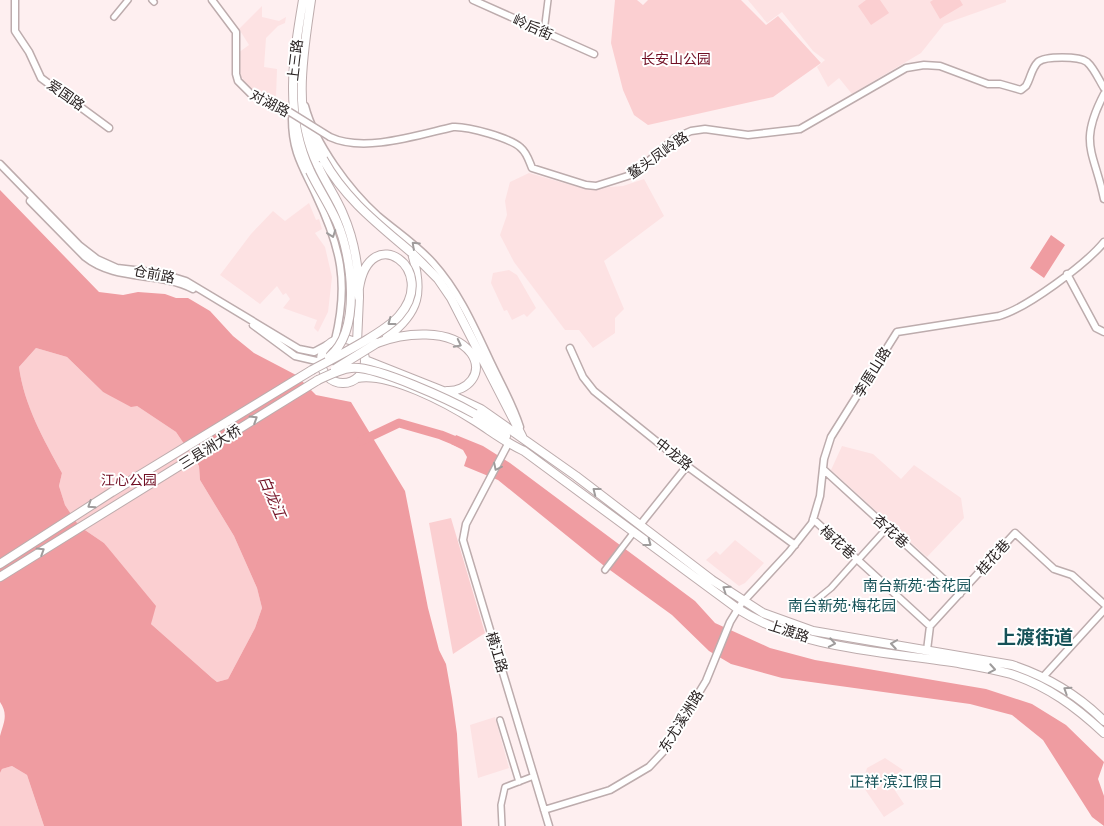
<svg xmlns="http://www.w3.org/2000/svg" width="1104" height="826" font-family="'Work Sans','Noto Sans SC',sans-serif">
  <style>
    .built { fill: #fde2e3 }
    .green { fill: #fbcfd1 }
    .water { fill: #ef9ca1; fill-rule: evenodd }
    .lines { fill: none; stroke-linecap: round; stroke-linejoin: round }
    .river { stroke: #ef9ca1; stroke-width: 9 }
    .minor-casing { stroke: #bdacad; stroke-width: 8 }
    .tertiary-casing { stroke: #bdacad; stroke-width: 9 }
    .primary-casing { stroke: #bdacad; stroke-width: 10 }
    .minor { stroke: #fff; stroke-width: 5 }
    .tertiary { stroke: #fff; stroke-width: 6 }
    .primary { stroke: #fff; stroke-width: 8 }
    .tertiary-bridge-casing { stroke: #bdacad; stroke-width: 9; stroke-linecap: butt }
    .primary-bridge-casing { stroke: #bdacad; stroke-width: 10; stroke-linecap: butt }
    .tertiary-bridge { stroke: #fff; stroke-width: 6 }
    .primary-bridge { stroke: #fff; stroke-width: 8 }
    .oneway { stroke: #9f9c9c }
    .labels { text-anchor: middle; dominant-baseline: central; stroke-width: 4; stroke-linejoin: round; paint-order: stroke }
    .street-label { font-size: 14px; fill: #2a2323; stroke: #fff }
    .park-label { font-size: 14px; fill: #700f24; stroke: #fff }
    .water-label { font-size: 15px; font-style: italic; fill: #741427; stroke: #fff }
    .neighbourhood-label { font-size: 15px; fill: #165258; stroke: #fff }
    .district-label { font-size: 19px; font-weight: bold; fill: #165258; stroke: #fff }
  </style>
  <rect width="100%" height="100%" fill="#feeff0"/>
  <!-- built -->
  <path class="built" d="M748 0H1006V2L944 24 921 53 852 94 839 78 828 87 817 67 825 60 813 51 782 12 767 23Z
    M262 6V17L279 21 286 17 285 23 278 26 266 38 264 67 277 69 276 97 256 93 249 89 239 73 238 53 249 45 239 29Z
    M529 173 585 189 623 186 644 179 664 216 604 261 624 309 615 318V333L593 348 579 330H565L514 262 500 235 507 215 505 201 510 182Z
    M309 203 316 220 319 219 322 229 315 233 325 247 332 277 328 312 318 332 314 328 317 320 283 308 290 299 286 293 283 295 277 286 260 304 220 275 251 234 273 211 285 221Z
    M509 270 517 275 536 308 527 317 524 314 512 320 507 310 504 311 491 283 493 273Z
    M842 446 873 454 901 479 914 465 961 498 964 518 927 557 831 470Z
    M735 540 764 563 745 583 739 586 706 560 716 551 720 555Z
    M495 717 509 768 478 778 470 725Z
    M885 758 903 770 888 780 904 804 884 817 862 785 867 768Z"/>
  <!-- green -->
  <path class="green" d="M615 0H637L643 5 648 0H741L766 25 778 16 821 63 773 97 648 125 634 115 623 90 611 43Z
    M866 0H880L889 13 871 25 858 6Z
    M933 0H960L963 5 940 19 930 2Z
    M36 348 67 357 103 392 137 406 176 432 199 466 200 480 234 536 257 588 262 608 255 628 228 679 217 682 212 678 151 624 152 614 104 543 79 526 65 505 59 486 62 473C44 440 24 405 19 367Z
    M451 518 485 633 453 654 429 523Z
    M12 766 27 775 44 826H0V773L2 769Z"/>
  <!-- water -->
  <path class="water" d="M0 190 99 292 123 295 138 292 165 294 176 298H188L210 311 233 336 254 353 296 375 316 395 351 402 405 491 428 608 439 650 446 664 452 698 457 734 462 826H44L27 775 12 766 2 769 0 773C0 761 0 747 0 736 3 724 9 715 0 702ZM36 348 67 357 103 392 131 407 137 406 176 432 199 466 200 480 234 536 257 588 262 608 255 628 228 679 217 682 212 678 151 624 156 606 104 543 79 526 65 505 59 486 62 473C44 440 24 405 19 367Z
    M1051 235 1065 245 1044 278 1030 268Z
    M456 435 483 446 510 463 695 601 715 623 770 648 815 660 986 689 1032 704 1066 725 1104 762 1098 779 1104 796V826L1092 817 1043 740 1012 715 970 704 782 678 731 664 709 651 672 615 603 565 498 480 464 466 467 457 463 450 451 444Z"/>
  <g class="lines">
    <!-- river -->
    <path class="river" d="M361 441 399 423 441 435 463 444"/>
    <defs>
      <path id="minor" d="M152 0 154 2
        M114 17 128 0
        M544 32 548 0
        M858 560 887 528
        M605 570 634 532
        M810 605 831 588 857 559
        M500 720 519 782
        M502 826 501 805 505 787 534 776"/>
      <path id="tertiary" d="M15 0V31L29 52 41 78 109 128
        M212 0 236 32V74L238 81 252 95 277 104
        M473 0 594 54
        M1104 94C1078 144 1094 151 1104 199
        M305 106C315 144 349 190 378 216 397 232 417 245 433 263 460 293 475 329 492 365 502 386 513 405 520 427
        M292 119C292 152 303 167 316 195 341 248 349 283 335 340
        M330 137C364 153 418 135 453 127 467 126 511 138 521 148 527 153 529 161 532 168L586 185 596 186 634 174 675 138 691 131 705 129 748 135 800 129 906 68 924 65 940 66 988 84H1000L1021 90 1026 86C1031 78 1031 69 1038 62 1045 56 1079 56 1087 62 1094 68 1099 80 1104 88
        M0 164 79 245 97 259 117 268 160 273 186 281 299 349 314 352 327 345
        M30 201 85 257C116 282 158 271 193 289
        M1067 274 1096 328 1104 332
        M253 325 295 356 321 362
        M570 348 583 377 594 391 687 466 795 545
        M508 444 466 524 463 540 549 826
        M823 469 960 594
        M813 519 930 626
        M640 525 687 466
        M927 650 930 626 1015 533 1054 569 1072 575 1104 604
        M1043 677 1104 610
        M544 810 610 790 649 767 663 752 706 681 730 622 741 604 789 552 812 523 820 496 824 459 831 437 897 332 999 316C1027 308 1086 264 1104 242"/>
      <path id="primary" d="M303 0C293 59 284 114 310 171
        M311 0C303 55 292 113 318 166
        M308 130 323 159
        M412 253 438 279 451 298 522 436
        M387 337C420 312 423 292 412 253
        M321 361a22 22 0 1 1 44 0a22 22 0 1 1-44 0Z
        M357 343 359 297
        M377 343C403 333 451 327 471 353 485 373 467 392 447 391
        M365 360 443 391 481 409 576 476 712 580 763 613 813 631 1012 665C1048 677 1078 695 1104 721
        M357 378C389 372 447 403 475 421 491 431 506 443 524 451L738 609C817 659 922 650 1011 674 1048 686 1076 707 1104 733
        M475 414 506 436
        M0 564 112 492 312 370
        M0 577 318 380"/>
    </defs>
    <!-- minor casing -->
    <use href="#minor" class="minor-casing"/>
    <!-- tertiary casing -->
    <use href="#tertiary" class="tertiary-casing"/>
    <!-- primary casing -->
    <use href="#primary" class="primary-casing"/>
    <!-- minor -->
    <use href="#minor" class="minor"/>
    <!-- tertiary -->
    <use href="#tertiary" class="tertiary"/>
    <!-- primary -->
    <use href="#primary" class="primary"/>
    <defs>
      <path id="tertiary-bridge" d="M277 104 330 137"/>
      <path id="primary-bridge" d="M323 159C345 199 378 224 412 253
        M318 166C325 182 336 197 343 214 354 239 359 269 359 297
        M310 171C318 188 329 204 337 222 352 256 362 330 329 357
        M335 369 377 343
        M312 370C334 358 384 333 399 316 440 269 370 220 359 288
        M318 380C329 375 340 369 351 368 375 365 452 401 475 414"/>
    </defs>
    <!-- tertiary-bridge casing -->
    <use href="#tertiary-bridge" class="tertiary-bridge-casing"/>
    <!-- primary-bridge casing -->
    <use href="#primary-bridge" class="primary-bridge-casing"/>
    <!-- tertiary-bridge -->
    <use href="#tertiary-bridge" class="tertiary-bridge"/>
    <!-- primary-bridge -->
    <use href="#primary-bridge" class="primary-bridge"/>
  </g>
  <!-- one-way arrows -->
  <defs><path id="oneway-chevron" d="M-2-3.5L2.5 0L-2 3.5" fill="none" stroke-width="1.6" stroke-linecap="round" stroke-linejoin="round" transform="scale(1.25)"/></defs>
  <g class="oneway">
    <use href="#oneway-chevron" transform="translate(332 234) rotate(70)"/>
    <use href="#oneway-chevron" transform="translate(415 245) rotate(-137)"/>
    <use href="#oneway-chevron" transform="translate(391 322) rotate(143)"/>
    <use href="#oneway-chevron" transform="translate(458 344) rotate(27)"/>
    <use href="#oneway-chevron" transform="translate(254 419) rotate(-32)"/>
    <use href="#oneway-chevron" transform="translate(497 467) rotate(116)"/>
    <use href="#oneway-chevron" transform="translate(596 491) rotate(-142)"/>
    <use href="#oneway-chevron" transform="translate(91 505) rotate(147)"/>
    <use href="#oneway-chevron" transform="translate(648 543) rotate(37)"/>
    <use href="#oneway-chevron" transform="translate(41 551) rotate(-32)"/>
    <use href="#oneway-chevron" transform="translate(726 589) rotate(-146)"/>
    <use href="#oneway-chevron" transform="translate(832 643) rotate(10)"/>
    <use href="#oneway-chevron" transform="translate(894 644) rotate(-171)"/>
    <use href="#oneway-chevron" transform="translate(992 669) rotate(10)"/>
    <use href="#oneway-chevron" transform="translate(1067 690) rotate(-147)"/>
  </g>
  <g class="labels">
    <!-- street labels -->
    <g class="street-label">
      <text transform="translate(533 27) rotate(24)">岭后街</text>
      <text transform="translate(295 60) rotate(-83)">上三路</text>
      <text transform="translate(66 95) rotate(35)">爱国路</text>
      <text transform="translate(270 103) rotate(27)">对湖路</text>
      <text transform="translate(658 155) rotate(-35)">鳌头凤岭路</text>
      <text transform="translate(154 274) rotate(11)">仓前路</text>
      <text transform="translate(872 372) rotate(-58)">李厝山路</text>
      <text transform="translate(210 447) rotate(-32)">三县洲大桥</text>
      <text transform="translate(674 454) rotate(38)">中龙路</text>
      <text transform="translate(891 531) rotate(42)">杏花巷</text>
      <text transform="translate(838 542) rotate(42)">梅花巷</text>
      <text transform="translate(993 557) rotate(-48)">桂花巷</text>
      <text transform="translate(789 631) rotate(18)">上渡路</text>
      <text transform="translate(497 652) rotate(73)">横江路</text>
      <text transform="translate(681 721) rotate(-58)">东尤溪洲路</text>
    </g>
    <!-- park labels -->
    <g class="park-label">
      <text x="676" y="59">长安山公园</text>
      <text x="129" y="480">江心公园</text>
    </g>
    <!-- water labels -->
    <g class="water-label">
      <text transform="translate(272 497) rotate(66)">白龙江</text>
    </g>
    <!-- neighbourhood labels -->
    <g class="neighbourhood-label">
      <text x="917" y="586">南台新苑·杏花园</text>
      <text x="842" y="606">南台新苑·梅花园</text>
      <text x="896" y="782">正祥·滨江假日</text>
    </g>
    <!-- district labels -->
    <g class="district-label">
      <text x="1035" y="637">上渡街道</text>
    </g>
  </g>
</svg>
